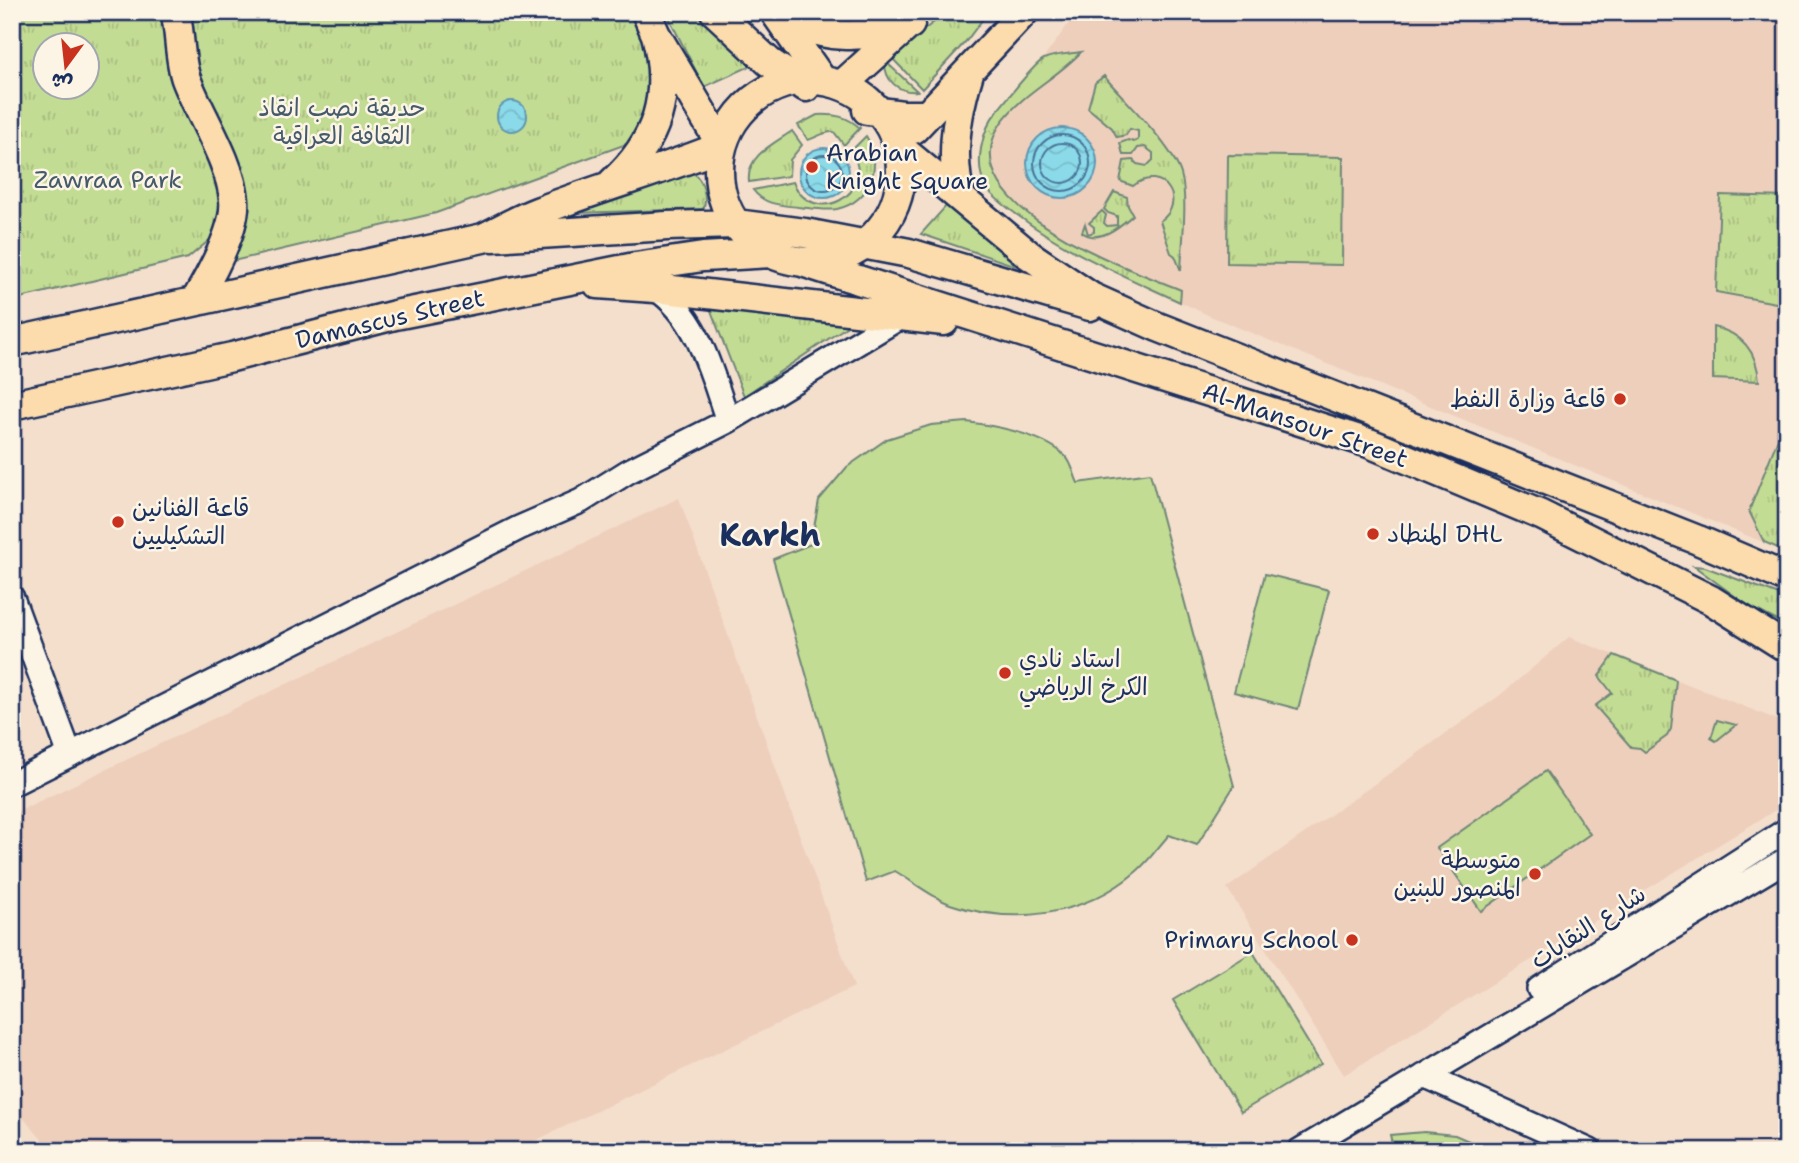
<svg xmlns="http://www.w3.org/2000/svg" width="1799" height="1163" font-family="'Shantell Sans','Playpen Sans Arabic',sans-serif">
  <style>
    .built { fill: #eecfbc }
    .grass { fill: url(#grass-tufts); stroke: #6f8678; stroke-width: 2; fill-rule: evenodd }
    .pitch { fill: #c3dc93; stroke: #6f8678; stroke-width: 2 }
    .water { fill: url(#water-waves); stroke: #5e96b1; stroke-width: 2 }
    .lines { fill: none; stroke-linecap: round; stroke-linejoin: round }
    .shore { stroke: #487396; stroke-width: 2 }
    .minor-casing { stroke: #1b2f5e; stroke-width: 28 }
    .major-casing { stroke: #1b2f5e; stroke-width: 33 }
    .minor { stroke: #fcf5e5; stroke-width: 23 }
    .major { stroke: #fcdcac; stroke-width: 28 }
    .poi-dot { fill: #c8321e; stroke: #fcf5e5; stroke-width: 2.5 }
    .labels { text-anchor: middle; dominant-baseline: central; stroke-width: 5; stroke-linejoin: round; paint-order: stroke }
    .park-label { font-size: 24px; fill: #455a6b; stroke: #fcf5e5 }
    .poi-label { font-size: 24px; fill: #1b2f5e; stroke: #fcf5e5; text-anchor: start }
    .street-label { font-size: 24px; fill: #1b2f5e; stroke: #fcf5e5 }
    .district-label { font-size: 32px; font-weight: bold; fill: #1b2f5e; stroke: #fcf5e5 }
  </style>
  <defs>
    <pattern id="grass-tufts" width="24" height="20" patternUnits="userSpaceOnUse" patternTransform="scale(1.75)"><rect width="24" height="20" fill="#c3dc93"/><path d="M3 7l-1-3M5 7V3M7 7l1-3M15 17l-1-3M17 17v-4M19 17l1-3" fill="none" stroke="#a7bd81"/></pattern>
    <pattern id="water-waves" width="16" height="10" patternUnits="userSpaceOnUse" patternTransform="scale(1.75)"><rect width="16" height="10" fill="#8bdae9"/><path d="M0 5q4-4 8 0t8 0" fill="none" stroke="#77bbca"/></pattern>
  </defs>
  <rect width="100%" height="100%" fill="#f4dfcd"/>
  <filter id="ink" filterUnits="userSpaceOnUse"><feTurbulence type="fractalNoise" baseFrequency=".0143" numOctaves="2"/><feDisplacementMap in="SourceGraphic" scale="14" xChannelSelector="R" yChannelSelector="G"/><feConvolveMatrix kernelMatrix="1 2 1 2 8 2 1 2 1" color-interpolation-filters="sRGB"/></filter>
  <g filter="url(#ink)">
    <!-- built -->
    <path class="built" d="M1077 12H1787V552L1210 316 1068 249 1004 206 988 189 982 173 981 155 985 132 996 112 1043 59Z
      M679 498 854 987 514 1151H52L12 1105V814Z
      M1569 637 1778 720 1787 699V803L1344 1075 1227 888 1499 696Z"/>
    <!-- grass -->
    <path class="grass" d="M12 12H164L168 58 224 197 212 238 188 258 12 300ZM46 46H88V88H46Z
      M192 12H631L651 61 654 93 632 142 436 213 229 262 246 191 241 164 231 150 195 60Z
      M666 12H698L755 64 704 87Z
      M947 12H988L967 40 922 89 890 56Z
      M1081 52C1057 78 1022 93 1001 123 946 206 1128 268 1181 290L1180 302C1124 276 1066 252 1016 214 1007 207 995 199 988 190 972 167 982 129 998 110 1006 100 1035 63 1044 59 1054 54 1070 54 1081 52Z
      M885 61 917 91C898 93 884 80 885 61Z
      M1104 76C1124 100 1172 145 1181 174 1188 198 1182 244 1181 271L1175 256 1171 253 1160 221C1189 202 1162 163 1133 186L1120 181 1124 161 1133 160 1137 164 1147 166 1153 160V153L1145 147 1138 148 1133 155H1123L1120 143 1128 140 1134 142 1138 140V131L1130 129 1126 135 1117 137 1112 128 1088 108 1095 83Z
      M817 115C834 114 847 116 860 128L844 145 834 132C824 131 818 137 808 140L798 125Z
      M792 131 802 145 790 160 789 176 749 182C746 156 773 144 792 131Z
      M866 136C884 164 871 202 837 209 824 211 810 208 798 207 781 205 764 205 753 190L793 182C813 229 879 194 851 151Z
      M1228 155 1343 157 1342 265 1227 263Z
      M693 173C703 179 708 199 703 209L574 213Z
      M1114 192 1127 197 1128 206 1133 215C1120 226 1099 245 1082 232L1085 224 1088 234 1094 232V227L1089 223 1102 211 1106 215 1104 223 1107 226 1117 225V216L1108 213 1104 209Z
      M1720 195 1787 197V305L1716 292Z
      M946 206 1031 271 921 234Z
      M710 308 849 325 744 396Z
      M1713 327C1742 333 1757 351 1759 381L1713 379Z
      M1783 426 1787 428V552L1764 542 1749 511Z
      M1694 566 1705 567 1787 598V626L1747 605Z
      M1614 655 1676 680 1671 729 1667 736 1645 752 1640 748 1631 747 1595 706 1612 693 1599 676Z
      M1717 720 1736 725 1716 741 1711 738Z
      M1253 952 1321 1064 1241 1112 1173 1000Z
      M1424 1132 1455 1135 1492 1151H1394L1390 1135Z"/>
    <!-- pitch -->
    <path class="pitch" d="M967 422C996 426 1046 435 1066 457 1072 463 1074 475 1078 483L1150 473 1234 786 1197 845 1169 835C1158 847 1149 861 1137 871 1085 916 1014 926 950 904 931 897 912 881 895 871L866 882 773 559 811 544 819 500 847 467 887 439 931 425Z
      M1265 574 1329 590 1298 709 1234 692Z
      M1546 771 1590 834 1481 911 1437 848Z"/>
    <!-- water -->
    <path class="water" d="M497 116a15 15 0 1 1 30 0a15 15 0 1 1-30 0Z
      M1027 163a35 35 0 1 1 70 0a35 35 0 1 1-70 0Z
      M799 173a25 25 0 1 1 50 0a25 25 0 1 1-50 0Z"/>
    <g class="lines">
      <!-- shore -->
      <path class="shore" d="M1034 163a28 28 0 1 1 56 0a28 28 0 1 1-56 0Z
        M1042 163a20 20 0 1 1 40 0a20 20 0 1 1-40 0Z
        M806 173a18 18 0 1 1 36 0a18 18 0 1 1-36 0Z"/>
      <defs>
        <path id="minor" d="M655 288C700 318 711 373 728 421
          M12 598 70 755
          M12 784 519 528 581 501 629 471 728 421 902 316
          M1539 989 1787 830
          M1424 1076 1590 1151
          M1299 1151 1787 859"/>
        <path id="major" d="M178 12 177 21C180 39 180 62 186 79 200 116 231 162 234 200 237 227 210 276 196 300
          M646 12 656 35 722 146
          M715 12 769 62 806 87
          M778 12C817 42 866 39 910 24
          M776 14 822 80
          M719 171a91 91 0 1 1 182 0a91 91 0 1 1-182 0Z
          M842 85 905 28
          M867 110 904 115H927
          M914 129 1024 12
          M899 147 1029 255 1091 297 1158 327 1698 540 1787 578
          M612 183C658 141 672 95 656 35
          M961 198C949 159 957 112 969 73
          M493 237 667 226 736 224 805 233 909 253 1090 306
          M799 261 1369 443 1541 515 1711 600 1787 648
          M598 284 655 288 944 321
          M12 342 483 238C501 229 519 219 537 212 598 188 661 171 722 146
          M12 405 232 357 395 315 635 267 703 257 772 253"/>
      </defs>
      <!-- minor casing -->
      <use href="#minor" class="minor-casing"/>
      <!-- major casing -->
      <use href="#major" class="major-casing"/>
      <!-- minor -->
      <use href="#minor" class="minor"/>
      <!-- major -->
      <use href="#major" class="major"/>
    </g>
  </g>
  <!-- markers -->
  <g class="poi-dot">
    <circle cx="812" cy="167" r="7"/>
    <circle cx="1620" cy="399" r="7"/>
    <circle cx="118" cy="522" r="7"/>
    <circle cx="1373" cy="534" r="7"/>
    <circle cx="1005" cy="673" r="7"/>
    <circle cx="1535" cy="874" r="7"/>
    <circle cx="1352" cy="940" r="7"/>
  </g>
  <g class="labels">
    <!-- park labels -->
    <g class="park-label">
      <text x="342" y="108">حديقة نصب انقاذ<tspan x="342" dy="28">الثقافة العراقية</tspan></text>
      <text x="108" y="180">Zawraa Park</text>
    </g>
    <!-- poi labels -->
    <g class="poi-label">
      <text x="826" y="153">Arabian<tspan x="826" dy="28">Knight Square</tspan></text>
      <text x="1606" y="399" text-anchor="end">قاعة وزارة النفط</text>
      <text x="132" y="508">قاعة الفنانين<tspan x="132" dy="28">التشكيليين</tspan></text>
      <text x="1387" y="534">المنطاد DHL</text>
      <text x="1019" y="659">استاد نادي<tspan x="1019" dy="28">الكرخ الرياضي</tspan></text>
      <text x="1521" y="860" text-anchor="end">متوسطة<tspan x="1521" dy="28">المنصور للبنين</tspan></text>
      <text x="1338" y="940" text-anchor="end">Primary School</text>
    </g>
    <!-- street labels -->
    <g class="street-label">
      <text transform="translate(390 319) rotate(-13)">Damascus Street</text>
      <text transform="translate(1305 425) rotate(19)">Al-Mansour Street</text>
      <text transform="translate(1588 927) rotate(-33)">شارع النقابات</text>
    </g>
    <!-- district labels -->
    <g class="district-label">
      <text x="770" y="534">Karkh</text>
    </g>
  </g>
  <!-- margin -->
  <rect width="1799" height="1163" fill="none" stroke="#fcf5e5" stroke-width="42"/>
  <rect x="21" y="21" width="1757" height="1121" fill="none" stroke="#1b2f5e" stroke-width="2.5" filter="url(#ink)"/>
  <!-- north arrow -->
  <g transform="translate(66 66) rotate(195)"><circle r="33" fill="#fcf5e5" stroke="#a2a6af" stroke-width="2"/>
  <path d="M0-5L12 26L0 18L-12 26Z" fill="#c8321e"/>
  <text y="-10" font-size="19" font-weight="bold" text-anchor="middle" fill="#1b2f5e">ش</text>
  </g>
</svg>
